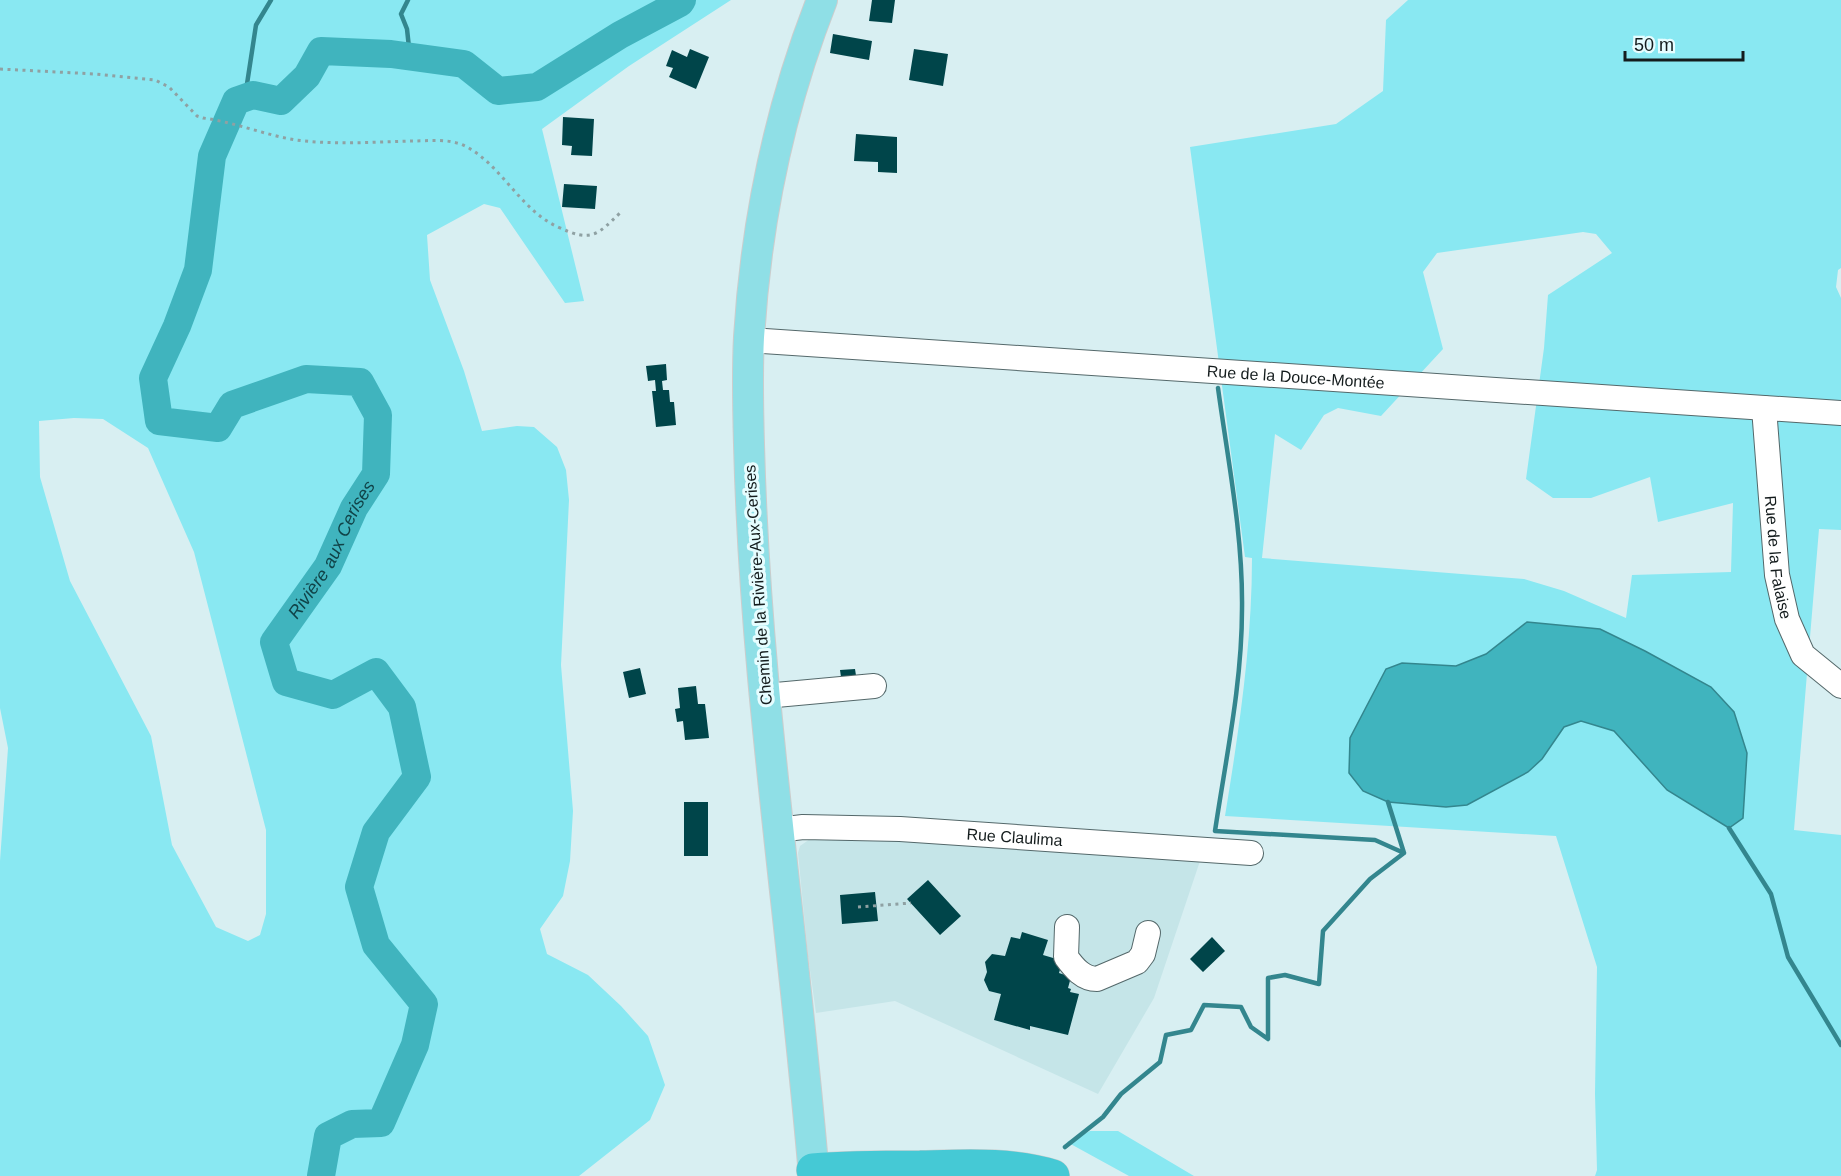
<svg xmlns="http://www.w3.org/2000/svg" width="1841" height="1176" font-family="Helvetica,sans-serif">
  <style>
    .built { fill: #c5e5e8 }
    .green { fill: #89e8f2; fill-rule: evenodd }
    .water { fill: #40b4be; stroke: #33868e; stroke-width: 1.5 }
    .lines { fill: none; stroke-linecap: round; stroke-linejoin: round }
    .stream { stroke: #33868e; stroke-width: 4.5 }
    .river { stroke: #40b4be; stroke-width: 28 }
    .building { fill: #00454a }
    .minor-casing { stroke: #54686a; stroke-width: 26 }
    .major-casing { stroke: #cbcdcd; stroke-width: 32 }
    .highway-casing { stroke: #cbcdcd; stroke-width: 34 }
    .path { stroke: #8fa1a3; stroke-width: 3; stroke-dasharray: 3 4.5; stroke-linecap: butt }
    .minor { stroke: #fff; stroke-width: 24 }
    .major { stroke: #8fdfe6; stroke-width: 30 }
    .highway { stroke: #45c9d5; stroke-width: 33 }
    .labels { text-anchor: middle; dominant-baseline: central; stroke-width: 6; stroke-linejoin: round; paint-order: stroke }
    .street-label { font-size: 16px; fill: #141c1d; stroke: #e6fdff }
    .water-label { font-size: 18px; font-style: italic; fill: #104348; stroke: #e6fdff }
  </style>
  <rect width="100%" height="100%" fill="#d8eff2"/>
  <!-- built -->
  <path class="built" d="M897 837 1201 858 1154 998 1098 1094 895 1001 816 1013 808 956 798 853 800 846 810 839Z"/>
  <!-- green -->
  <path class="green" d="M0 0H731L629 66 542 129 584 301 565 303 500 208 484 204 427 235 430 280 464 371 482 431 517 426 534 427 557 447 566 470 569 500 561 665 573 811 570 861 563 896 540 929 547 954 588 975 621 1006 648 1036 665 1085 650 1120 579 1176H0V861L8 748 0 708ZM74 418 103 419 148 448 194 552 266 830V914L260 935 248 941 216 927 172 845 151 736 70 581 40 477 39 421Z
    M1408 0H1841V268L1838 270 1836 287 1841 298V530L1819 529 1794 830 1841 835V1176H1595L1597 1170 1595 1094 1597 967 1556 836 1225 816C1239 730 1252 645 1252 558L1245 557 1190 147 1336 124 1383 91 1386 20ZM1583 232 1596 234 1612 253 1548 295 1544 348 1526 479 1553 498H1591L1650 477 1658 522 1733 503 1731 572 1632 575 1626 618 1564 591 1524 579 1262 558 1275 434 1301 450 1324 415 1338 408 1381 416 1443 349 1423 272 1437 253ZM1527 622 1600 629 1645 651 1711 687 1734 712 1743 818 1728 828 1667 790 1614 731 1581 721 1564 727 1542 759 1446 807 1388 802 1364 791 1402 663 1456 666 1486 654Z
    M1090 1131H1118L1194 1176H1129L1067 1142Z"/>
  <!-- water -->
  <path class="water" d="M1527 622 1600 629 1645 651 1711 687 1734 712 1747 753 1743 818 1729 828 1667 790 1614 731 1581 721 1564 727 1542 759 1528 772 1467 805 1446 807 1388 802 1363 791 1349 773 1350 738 1386 669 1402 663 1456 666 1486 654Z"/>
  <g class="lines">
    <!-- stream -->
    <path class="stream" d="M408 0 401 14 407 29 410 57
      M245 97 256 25 271 0
      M1218 388C1228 461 1243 535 1242 609 1242 684 1226 757 1215 831L1375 840 1404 853
      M1729 828 1771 894 1788 957 1841 1045
      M1065 1147 1103 1117 1121 1094 1160 1062 1166 1035 1191 1030 1204 1005 1241 1007 1251 1027 1268 1039V978L1285 975 1319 984 1323 931 1370 879 1404 853 1388 802"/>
    <!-- river -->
    <path class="river" id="s1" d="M321 1176 328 1136 352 1124 381 1123 415 1045 424 1004 376 945 359 887 376 832 417 777 402 707 376 672 333 695 286 682 274 642 328 566 354 508 376 474 378 415 360 382 306 379 232 405 218 428 159 421 153 378 177 326 198 270 212 156 236 101 253 95 281 101 307 76 321 51 391 54 464 64 498 91 537 87 620 35 680 3 682 0"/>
  </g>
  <!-- building -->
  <path class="building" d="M872 0H895L892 23 869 21Z
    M833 34 872 41 869 60 830 53Z
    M690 49 709 57 696 89 669 77 673 68 666 66 672 50 687 57Z
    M914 49 948 54 943 86 909 80Z
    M563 117 594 119 592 156 571 155 572 146 562 145Z
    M856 134 897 137V173L878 172V162L854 161Z
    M564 184 597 186 595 209 562 207Z
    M666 364 667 380 662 381 663 390H669L670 402H674L676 425 656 427 652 391H656L655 380 648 381 646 366Z
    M640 668 646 694 629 698 623 672Z
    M855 669 857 682 842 684 840 670Z
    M696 686 698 704H705L709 738 685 740 683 721 677 722 675 709 680 708 678 688Z
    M684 802H708V856H684Z
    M928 880 961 916 940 935 907 899Z
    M875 892 878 921 842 924 840 895Z
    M1022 932 1048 940 1043 955 1060 960 1062 963 1059 973 1071 977 1068 988 1071 989 1070 992 1079 994 1068 1035 1030 1026V1030L994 1020 1001 994 989 991 984 980 987 972 985 962 992 954 1005 956 1011 937 1020 939Z
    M1212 937 1225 951 1203 972 1190 959Z"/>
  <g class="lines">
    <defs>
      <g id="minor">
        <path id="s2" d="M749 340 1841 413"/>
        <path id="s3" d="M1764 408 1777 575 1787 619 1803 655 1841 686"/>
        <path d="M765 696 874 686"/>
        <path id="s4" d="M778 830 803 827 900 829 1251 853"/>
        <path d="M1067 927 1066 957C1074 968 1083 979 1097 979L1137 962 1143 954 1148 933"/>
      </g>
      <path id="major" d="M814 1176C800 1009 778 843 763 677 756 599 751 522 749 445 748 409 747 373 749 337 756 222 780 107 822 0"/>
      <path id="highway" d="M813 1170C848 1167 884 1167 920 1167 964 1166 1011 1163 1053 1176"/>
    </defs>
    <!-- minor casing -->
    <use href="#minor" class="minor-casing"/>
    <!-- major casing -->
    <use href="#major" class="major-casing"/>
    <!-- highway casing -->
    <use href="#highway" class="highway-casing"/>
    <!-- path -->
    <path class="path" d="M0 69 95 74 155 80 169 87 197 116 203 118C234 122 265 135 296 140 334 145 373 142 411 141 428 141 449 138 465 146 502 165 520 210 558 227 592 243 597 235 621 212
      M858 907 911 903"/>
    <!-- minor -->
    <use href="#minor" class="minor"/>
    <!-- major -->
    <use href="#major" class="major"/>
    <!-- highway -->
    <use href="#highway" class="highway"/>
  </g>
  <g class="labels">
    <!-- street labels -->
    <g class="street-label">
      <text stroke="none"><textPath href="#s2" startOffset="548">Rue de la Douce-Montée</textPath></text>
      <text stroke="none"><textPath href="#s3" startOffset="150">Rue de la Falaise</textPath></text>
      <text transform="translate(758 585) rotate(-94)">Chemin de la Rivière-Aux-Cerises</text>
      <text stroke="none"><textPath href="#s4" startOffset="237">Rue Claulima</textPath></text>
    </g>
    <!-- water labels -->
    <g class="water-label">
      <text stroke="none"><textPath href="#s1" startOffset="850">Rivière aux Cerises</textPath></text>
    </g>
  </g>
  <!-- scale -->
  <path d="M1625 51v9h118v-9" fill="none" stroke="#141c1d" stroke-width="3"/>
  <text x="1634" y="51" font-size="18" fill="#141c1d" stroke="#e6fdff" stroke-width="4.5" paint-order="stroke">50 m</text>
</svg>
